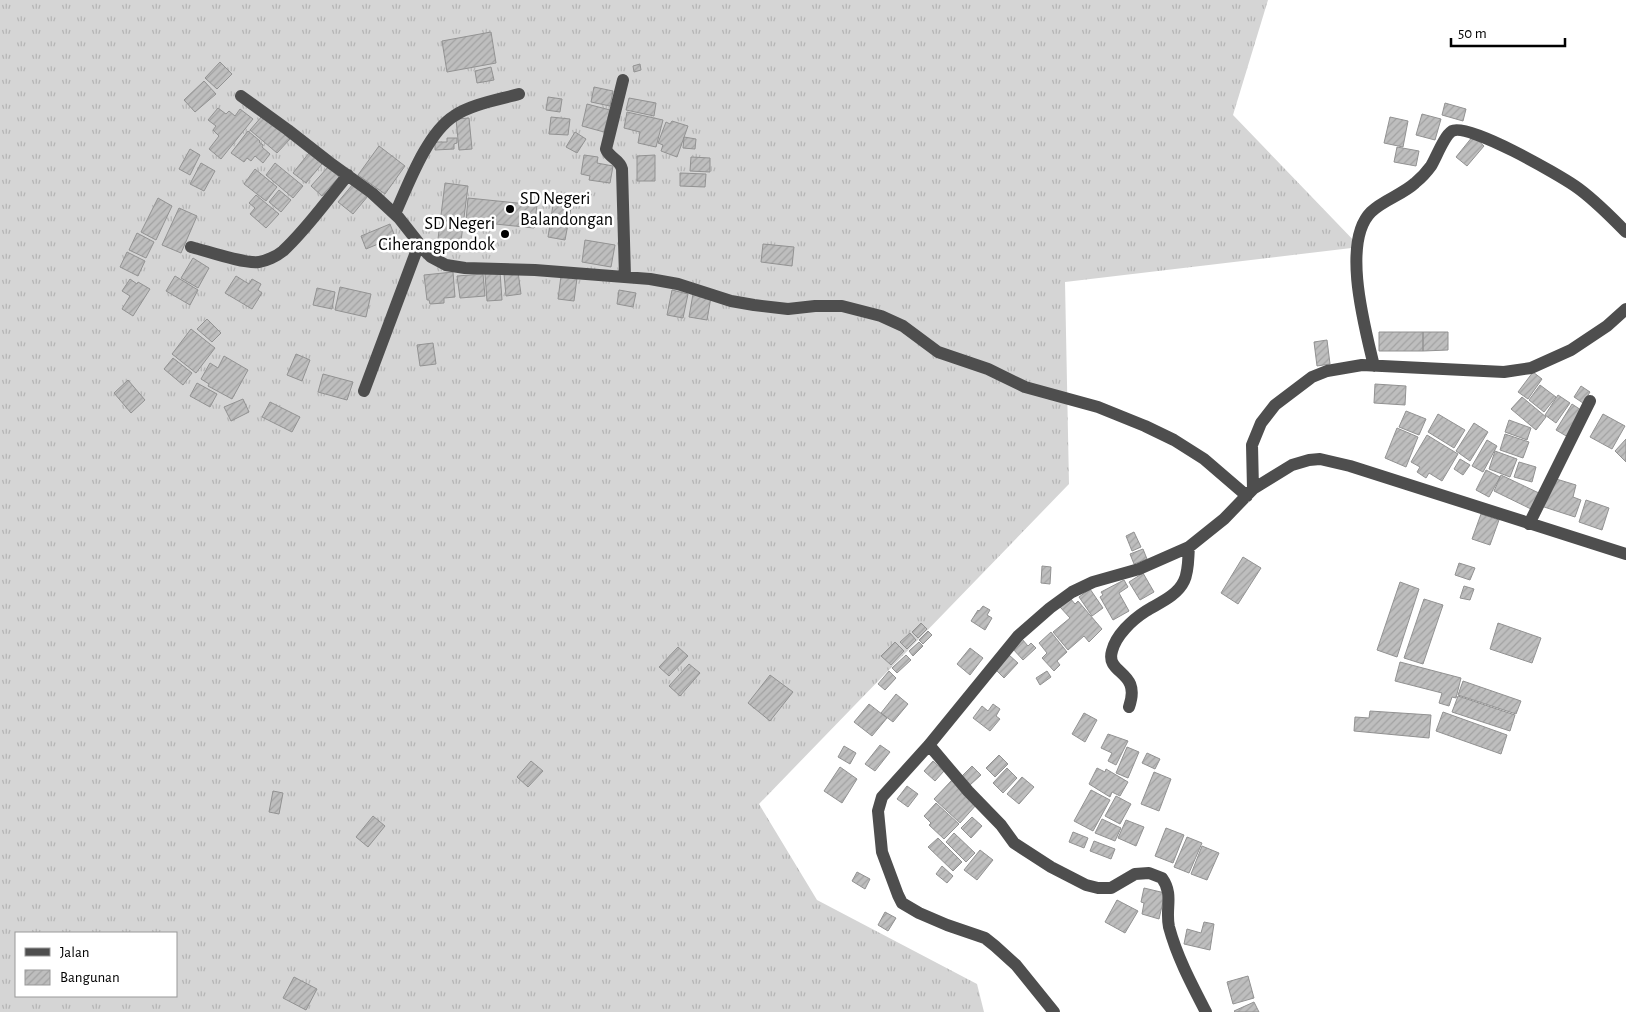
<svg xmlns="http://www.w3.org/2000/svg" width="1626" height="1012" font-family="'Alegreya Sans',sans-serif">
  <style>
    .grass { fill: url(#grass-tufts); fill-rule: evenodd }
    .building { fill: url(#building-hatch); stroke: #929292 }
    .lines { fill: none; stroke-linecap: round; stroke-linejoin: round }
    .minor { stroke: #4e4e4e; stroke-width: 12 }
    .poi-dot { fill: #000; stroke: #fff; stroke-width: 2 }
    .labels { text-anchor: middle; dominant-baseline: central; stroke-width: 5; stroke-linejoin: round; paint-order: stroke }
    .poi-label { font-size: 18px; fill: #000; stroke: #fff; text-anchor: start }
  </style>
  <defs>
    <pattern id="grass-tufts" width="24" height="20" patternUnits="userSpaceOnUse" patternTransform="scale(1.25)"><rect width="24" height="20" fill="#d5d5d5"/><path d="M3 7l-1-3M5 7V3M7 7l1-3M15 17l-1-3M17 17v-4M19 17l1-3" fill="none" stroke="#b5b5b5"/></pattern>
    <pattern id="building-hatch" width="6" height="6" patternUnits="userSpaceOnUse" patternTransform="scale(1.25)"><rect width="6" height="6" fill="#bebebe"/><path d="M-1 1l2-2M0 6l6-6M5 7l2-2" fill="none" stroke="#a2a2a2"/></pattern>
  </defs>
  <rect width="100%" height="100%" fill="#fff"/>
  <!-- grass -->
  <path class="grass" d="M0 0H1268L1233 115 1360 247 1065 282 1069 484 759 804 817 900 977 984 984 1012H0ZM16 933H176V996H16Z"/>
  <!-- building -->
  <path class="building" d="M491 32 496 63 447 72 442 41Z
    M220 62 232 74 217 89 205 78Z
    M640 64 641 70 634 72 633 66Z
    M491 67 494 80 477 83 475 71Z
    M204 81 216 94 195 112 184 100Z
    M594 87 613 91 610 106 591 102Z
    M548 97 562 99 560 112 546 110Z
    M629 98 656 103 654 116 626 110Z
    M1445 103 1466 109 1463 121 1442 115Z
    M587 104 610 110 604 132 582 126Z
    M218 108 226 114 229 111 235 116 240 109 253 119 221 159 209 149 219 136 213 130 216 126 208 120Z
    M627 112 663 120 656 147 638 143 640 132 624 128Z
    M1422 114 1441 119 1435 140 1416 135Z
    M263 115 290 139 277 153 250 130Z
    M551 117 570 119 568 135 549 134Z
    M1390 117 1408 121 1403 147 1384 143Z
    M469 118 472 149 459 150 456 119Z
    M672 121 688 126 677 157 661 151 663 145 658 143 666 122 670 124Z
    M248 131 260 141 259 142 263 145 262 147 270 154 263 163 255 156 251 161 247 158 244 162 231 153Z
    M575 132 586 139 577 153 566 147Z
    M1473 136 1484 146 1467 166 1456 157Z
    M684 137 696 139 695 149 683 148Z
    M447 138H457V143L454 144V149L435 150V142H447Z
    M379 146 405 166 385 194 358 175Z
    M1397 147 1419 151 1416 166 1394 162Z
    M190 149 200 155 190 175 179 169Z
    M309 153 322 164 306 183 293 173Z
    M584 155 598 157 597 163 613 166 610 183 589 180 590 176 581 174Z
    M655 155V181H637V156Z
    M691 157 710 158V172L690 171Z
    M201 163 215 171 204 191 190 184Z
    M275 163 303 186 293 198 266 175Z
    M328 167 339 177 322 196 311 186Z
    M255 169 277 187 266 201 244 184Z
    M680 173 706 174 705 187 680 186Z
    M445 183 468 186 460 249 437 247Z
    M353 184 368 196 353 214 338 202Z
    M279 190 291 200 281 212 269 202Z
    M256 195 279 214 266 228 250 214 255 208 249 203Z
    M158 198 172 206 156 240 141 232Z
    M468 198 537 205 534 228 466 221Z
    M553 205 571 208 565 240 548 237Z
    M179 208 197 216 181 253 162 245Z
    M390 224 395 237 366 249 361 236Z
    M137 233 154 242 146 258 129 250Z
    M585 240 615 245 611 267 582 262Z
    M763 244 794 247 792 266 761 262Z
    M127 252 145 261 138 276 120 267Z
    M193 258 209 268 198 288 181 278Z
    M453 272 455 297 444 298V303L430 304 429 300H427L424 275Z
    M500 272 502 300 487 301 485 274Z
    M518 272 521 294 506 296 504 274Z
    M483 274 485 296 460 298 457 276Z
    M175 276 198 290 190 305 166 291Z
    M236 276 249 284 252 279 261 284 258 290 262 293 252 309 225 293Z
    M561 276 577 278 574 301 558 299Z
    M130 279 137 284 138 282 150 289 133 316 122 309 130 296 122 291Z
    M340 287 371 294 366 317 335 310Z
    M317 288 335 292 332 309 313 305Z
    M619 290 636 293 633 307 617 304Z
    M672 290 688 294 683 318 667 315Z
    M693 294 711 297 707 320 689 317Z
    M207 319 221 333 212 342 197 329Z
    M191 329 215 348 196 373 172 354Z
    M1379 332H1423V351H1379Z
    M1423 332H1448V350L1423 351Z
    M1327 340 1330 364 1317 366 1314 342Z
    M433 343 436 364 420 366 417 345Z
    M296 354 310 360 302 381 287 375Z
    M224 356 248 370 232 399 208 386 209 384 201 379 210 363 218 368Z
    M173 358 192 373 183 385 164 369Z
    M1533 372 1542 379 1528 399 1518 392Z
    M323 374 353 382 347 400 318 392Z
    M128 380 145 400 131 413 114 393Z
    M197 383 217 394 210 407 190 396Z
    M1375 384 1406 386 1405 405 1374 403Z
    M1540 385 1556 397 1544 412 1529 400Z
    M1581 386 1590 392 1583 403 1574 397Z
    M1558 395 1570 403 1556 423 1545 415Z
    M1522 397 1546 417 1536 430 1511 409Z
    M243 399 249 412 231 421 224 407Z
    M270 402 300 417 292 432 262 417Z
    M1572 404 1584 412 1568 437 1556 430Z
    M1406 411 1426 419 1419 435 1399 427Z
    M1438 414 1465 430 1454 448 1428 432Z
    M1603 414 1625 426 1612 449 1590 437Z
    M1509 420 1531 428 1527 440 1505 432Z
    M1474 423 1488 432 1470 461 1456 451Z
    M1397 428 1418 437 1406 467 1385 458Z
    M1505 434 1529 442 1523 458 1500 450Z
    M1427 435 1458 454 1442 481 1429 473 1426 478 1417 472 1420 467 1411 462Z
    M1626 439V462L1615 451Z
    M1487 440 1497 446 1483 472 1472 466Z
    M1495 451 1517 459 1510 477 1489 469Z
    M1460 459 1470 465 1463 475 1454 469Z
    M1519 462 1536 467 1532 482 1514 477Z
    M1486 470 1500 477 1489 497 1476 490Z
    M1501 475 1541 494 1533 510 1494 491Z
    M1553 478 1576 485 1573 497 1581 500 1575 517 1541 506Z
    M1586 500 1609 508 1602 530 1579 522Z
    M1481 514 1499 520 1490 545 1472 539Z
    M1134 532 1141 547 1132 551 1126 536Z
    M1143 549 1147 559 1134 564 1130 554Z
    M1243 557 1261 568 1238 604 1221 593Z
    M1459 563 1475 568 1470 580 1455 575Z
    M1042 566 1051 567 1050 584 1041 583Z
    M1143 573 1154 592 1140 600 1129 582Z
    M1124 580 1128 587 1119 593 1129 611 1113 620 1100 597 1103 595 1101 592Z
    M1400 582 1419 589 1397 657 1377 650Z
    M1464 586 1474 589 1470 600 1460 598Z
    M1090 589 1103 608 1092 616 1079 597Z
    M1070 598 1075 604 1078 601 1102 629 1089 642 1084 636 1068 650 1053 632 1070 618 1060 607Z
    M1424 599 1443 605 1423 664 1404 658Z
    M983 606 990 610 987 615 992 618 985 630 971 621 978 610 979 611Z
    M921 623 927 629 918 638 912 632Z
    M1498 623 1541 638 1532 663 1490 649Z
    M928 631 932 635 923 644 919 640Z
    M1051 632 1067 652 1057 661 1060 665 1054 671 1042 658 1047 653 1039 643Z
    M910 633 916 640 907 649 900 642Z
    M1022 639 1028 646 1031 643 1036 648 1023 660 1012 648Z
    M895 642 904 651 891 665 881 656Z
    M919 642 923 646 913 656 909 651Z
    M678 647 688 656 669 676 659 667Z
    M970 648 983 658 970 675 957 664Z
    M906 655 911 660 897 673 892 668Z
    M1009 655 1018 663 1004 678 996 670Z
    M1400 662 1461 678 1456 698 1452 697 1449 706 1439 703 1442 693 1395 681Z
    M689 664 700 673 680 696 669 686Z
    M889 671 896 678 885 690 878 684Z
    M1047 671 1051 677 1040 685 1036 678Z
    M770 675 793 692 770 721 748 703Z
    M1463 681 1521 701 1516 714 1458 695Z
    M896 694 908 704 893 722 881 713Z
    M1458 696 1515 715 1510 731 1452 712Z
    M869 704 887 718 872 736 854 722Z
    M993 704 1000 709 996 716 1000 719 990 731 973 718 982 706 988 711Z
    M1370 711 1431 715 1429 738 1354 731 1355 717 1369 718Z
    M1443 712 1507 735 1501 754 1436 731Z
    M1084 713 1097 720 1085 742 1072 734Z
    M1108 734 1128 741 1116 765 1108 761 1112 753 1101 748Z
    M880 745 890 752 875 771 865 764Z
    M844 746 856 753 850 764 838 757Z
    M1127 747 1139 752 1128 778 1116 773Z
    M1147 753 1160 759 1155 769 1142 763Z
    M999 755 1008 764 995 777 986 768Z
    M531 761 543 771 528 787 517 777Z
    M933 761 944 771 935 781 924 771Z
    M972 766 981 775 970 785 962 776Z
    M840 767 857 779 842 803 824 791Z
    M1007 768 1017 778 1003 793 993 783Z
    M1097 768 1105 772 1106 769 1128 782 1120 796 1112 792 1110 797 1089 784Z
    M1154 772 1171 779 1159 811 1141 804Z
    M1022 777 1034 787 1019 804 1007 794Z
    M952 780 977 804 960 823 934 799Z
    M907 786 918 794 908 807 897 799Z
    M1091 790 1110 800 1093 831 1074 821Z
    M273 791 283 793 279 814 269 812Z
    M1116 796 1131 804 1120 824 1105 816Z
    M936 803 959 824 944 839 929 825 931 823 924 816Z
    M373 816 385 826 368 847 356 837Z
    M972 817 982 826 971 838 961 828Z
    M1102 819 1121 828 1115 841 1095 833Z
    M1126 820 1144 827 1136 846 1118 838Z
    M1166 828 1184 835 1173 863 1155 856Z
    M1073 832 1088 838 1084 848 1069 842Z
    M954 833 975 853 966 862 946 842Z
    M1187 837 1202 843 1189 873 1174 867Z
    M938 838 962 862 953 871 928 847Z
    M1094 841 1115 849 1111 859 1090 851Z
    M1202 846 1219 853 1207 880 1191 874Z
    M980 850 993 860 977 880 964 870Z
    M942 866 953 876 947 883 936 874Z
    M857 872 870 879 865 889 852 881Z
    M1144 888 1165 893 1159 919 1142 914 1144 903 1141 902Z
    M1117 900 1138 911 1125 933 1105 922Z
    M885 912 896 918 888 931 878 925Z
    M1204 922 1214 924 1210 950 1184 944 1187 929 1201 933Z
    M1248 976 1254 998 1233 1004 1227 982Z
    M294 977 317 989 306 1010 283 998Z
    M1254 1002 1259 1012H1235L1234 1011Z"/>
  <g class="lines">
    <!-- minor -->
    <path class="minor" d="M623 80 606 149C609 158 620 159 622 169L625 277
      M241 96 288 130 329 162 372 193 399 218 425 251 431 257 446 265 465 268 535 270 650 279 678 284 731 301 754 305 788 309 815 306H842L881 316 903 326 938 352 988 369 1025 387 1098 407 1145 426 1174 440 1204 459 1247 496
      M395 214C408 185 427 133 454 116 472 104 498 100 519 94
      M191 247C207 251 243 264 259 262 266 261 277 256 283 251 307 229 327 200 348 175
      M1374 366C1365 328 1341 242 1371 212 1383 200 1402 195 1415 183 1421 178 1426 173 1431 166 1436 158 1444 136 1452 131 1468 122 1559 175 1575 186 1594 199 1610 216 1626 232
      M364 391 419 244
      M1253 489 1252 445 1261 423 1275 405 1312 377 1327 371 1362 365 1504 372 1531 368 1571 350 1607 326 1626 309
      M1529 524 1590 401
      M1129 707C1142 670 1105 675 1112 651 1116 635 1132 620 1146 611 1159 603 1177 596 1184 581 1189 571 1188 557 1189 547
      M929 745 968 791 1001 825 1014 843 1051 867 1086 885 1098 888H1111L1135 874 1149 873 1162 878C1174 895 1165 908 1169 927 1177 957 1192 985 1206 1012
      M1054 1012 1016 965 995 946 985 938 947 925 919 913 902 903 898 895 882 852 878 811 882 797 929 745 1018 636 1050 608 1072 592 1093 582 1139 569 1189 547 1224 519 1253 489 1292 465 1309 460 1320 459 1350 466 1626 554"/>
  </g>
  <!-- markers -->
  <g class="poi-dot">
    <circle cx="510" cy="209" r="5"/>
    <circle cx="505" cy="234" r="5"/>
  </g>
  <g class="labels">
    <!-- poi labels -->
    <g class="poi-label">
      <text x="520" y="199">SD Negeri<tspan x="520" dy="21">Balandongan</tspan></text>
      <text x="495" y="224" text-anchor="end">SD Negeri<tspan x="495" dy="21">Ciherangpondok</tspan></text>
    </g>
  </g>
  <!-- legend -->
  <rect x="15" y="932" width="162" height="65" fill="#ffffff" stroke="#999999"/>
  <rect x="25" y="948" width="25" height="8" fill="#4e4e4e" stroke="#999999"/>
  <text x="60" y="957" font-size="15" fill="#000000">Jalan</text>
  <rect x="25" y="970" width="25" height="15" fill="url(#building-hatch)" stroke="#999999"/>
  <text x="60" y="982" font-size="15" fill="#000000">Bangunan</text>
  <!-- scale -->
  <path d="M1451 38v8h114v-8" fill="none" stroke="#000000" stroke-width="2.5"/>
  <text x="1458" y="38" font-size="15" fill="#000000" stroke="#ffffff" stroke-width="4" paint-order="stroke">50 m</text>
</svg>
